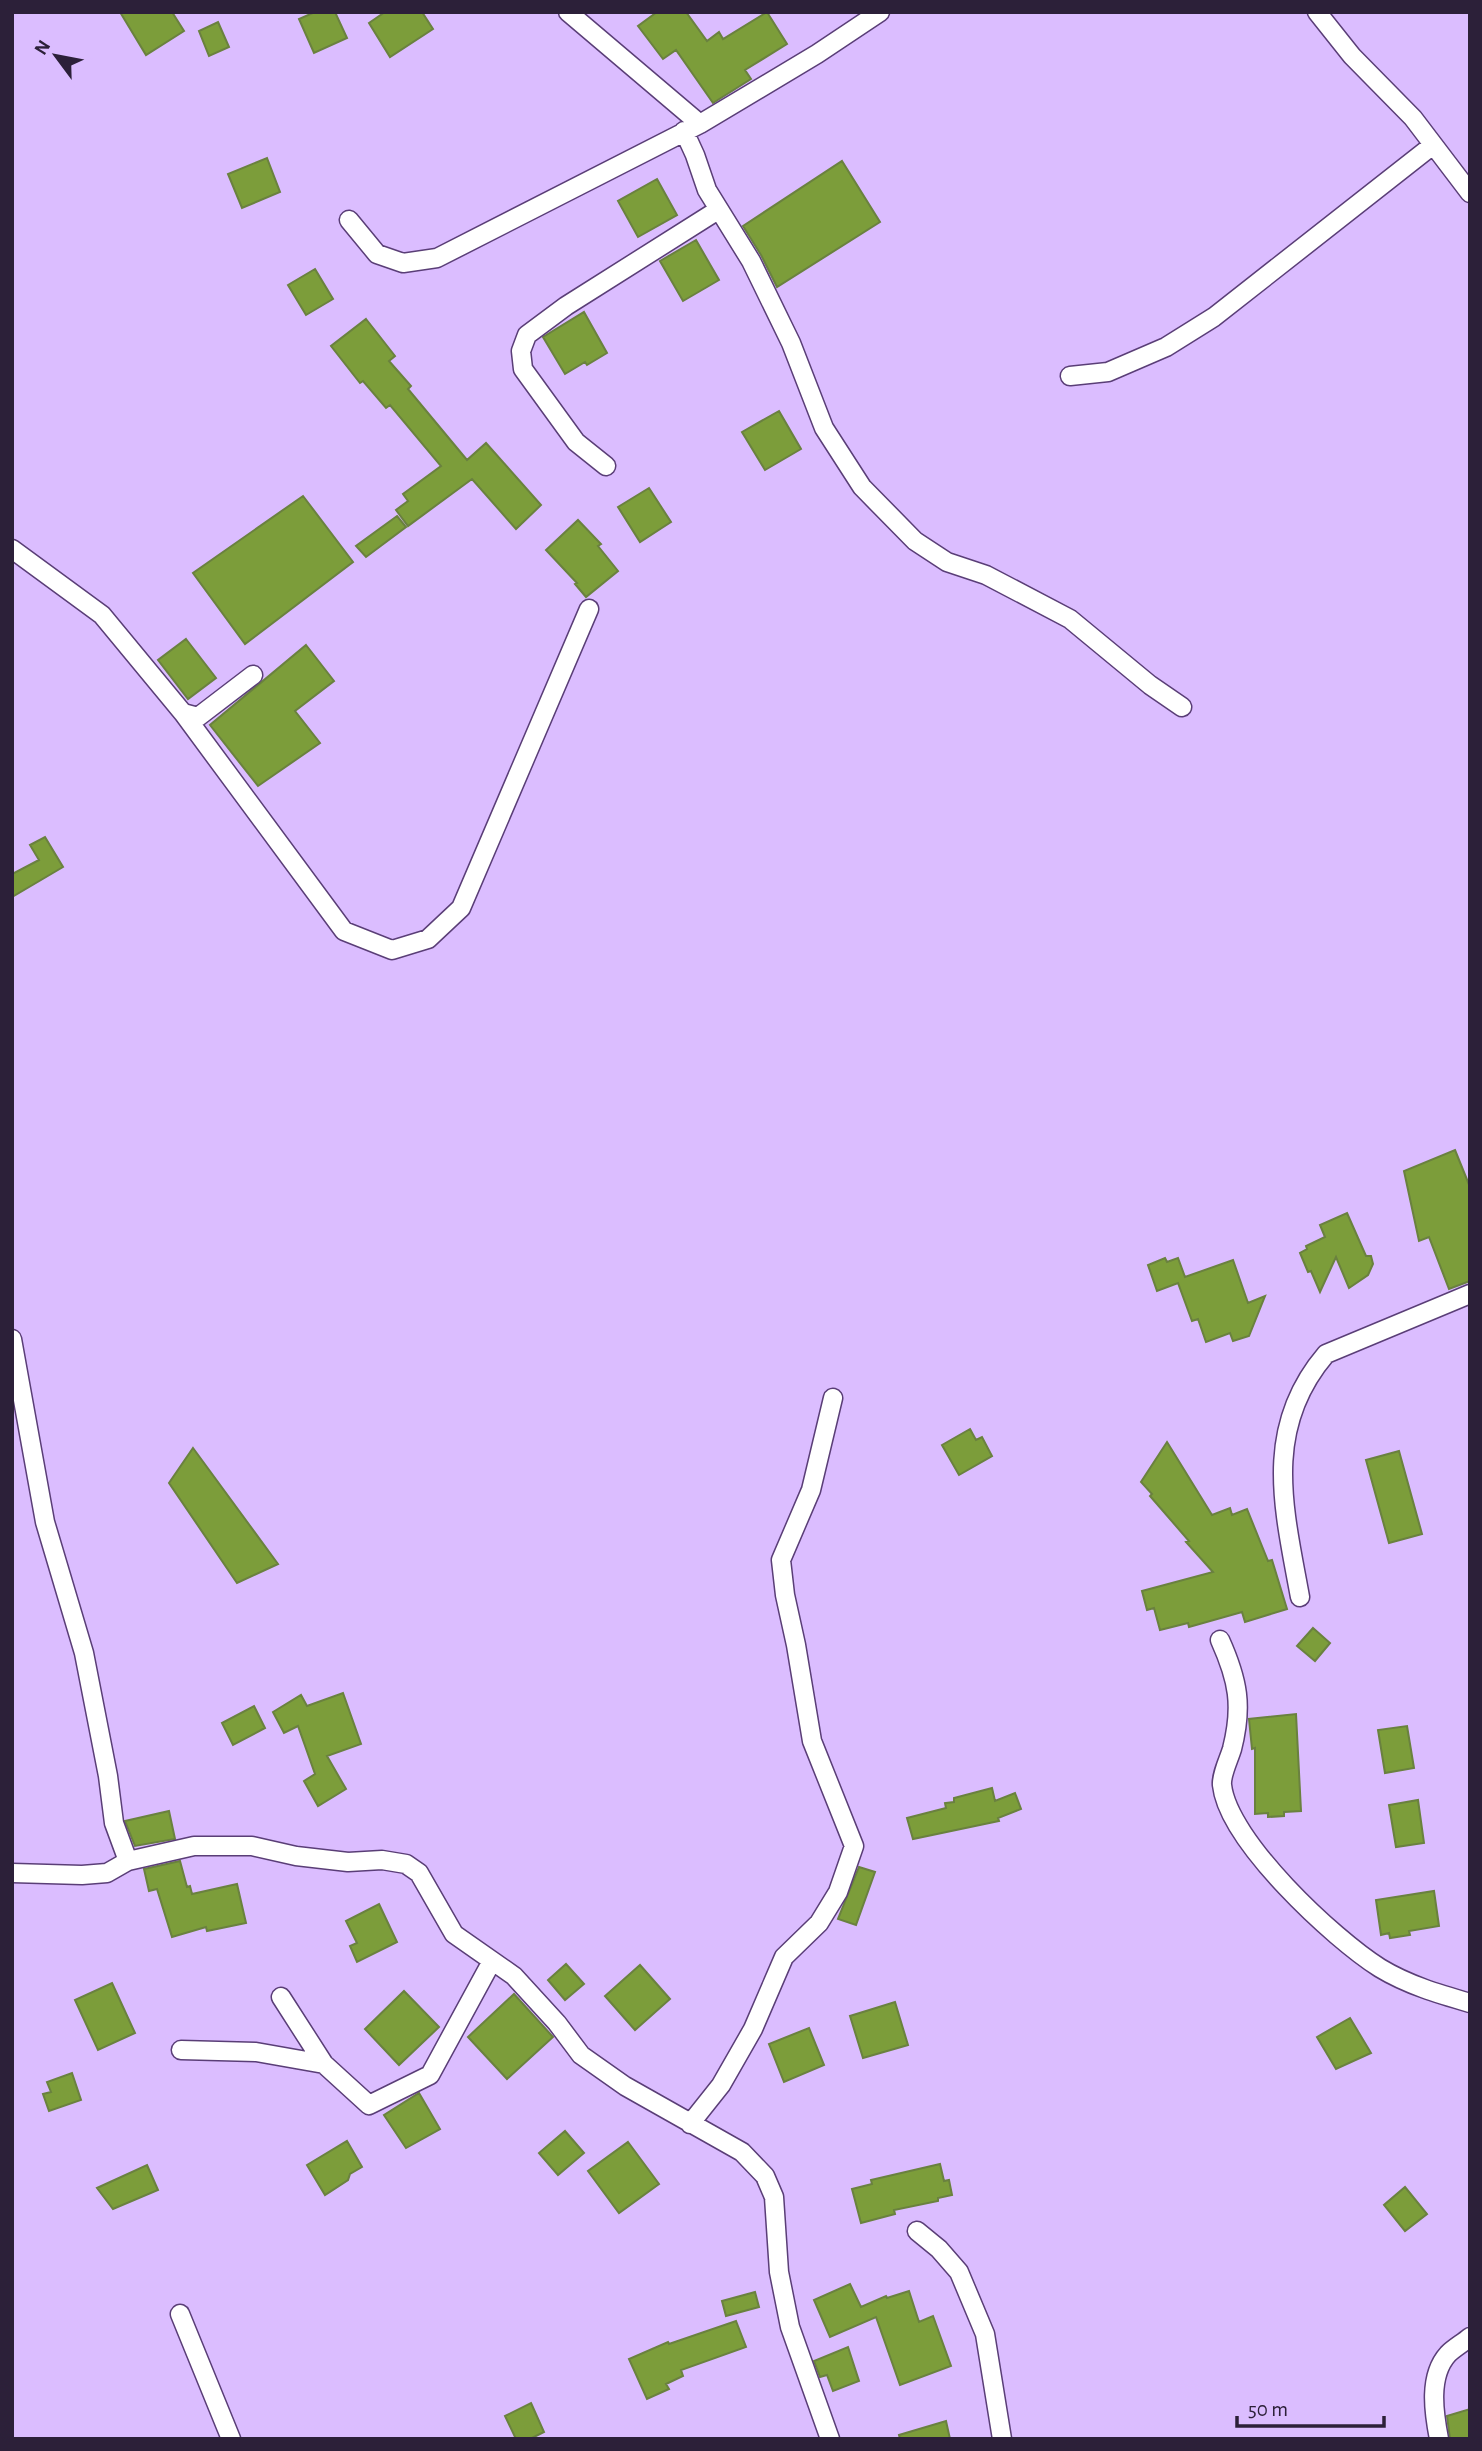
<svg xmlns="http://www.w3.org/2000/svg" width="1482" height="2451" font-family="'Alegreya Sans',sans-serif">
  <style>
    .building { fill: #7c9d3a; stroke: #6a813f; stroke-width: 2 }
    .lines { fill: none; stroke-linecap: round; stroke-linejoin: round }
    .minor-casing { stroke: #5a3e77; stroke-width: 21 }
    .minor { stroke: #fff; stroke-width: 18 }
  </style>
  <rect width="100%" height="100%" fill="#dbbdff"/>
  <!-- building -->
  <path class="building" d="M120 12H172L184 31 146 55Z
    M315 12H335L347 38 314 53 299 19Z
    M385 12H422L433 29 390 57 369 23Z
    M657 12H686L707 41 719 32 723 39 767 12 787 44 745 70 751 79 713 103 676 50 663 59 638 26Z
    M218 22 229 47 209 56 199 31Z
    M267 158 280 192 242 208 228 174Z
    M842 161 880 222 777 287 761 255 743 226Z
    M657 179 677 215 638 237 618 201Z
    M696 240 719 280 683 301 660 261Z
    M315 269 333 299 306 315 288 285Z
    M584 312 607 353 587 365 585 362 565 374 543 337Z
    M366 319 395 356 389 361 411 386 408 389 467 460 486 443 541 505 516 529 472 479 408 526 396 510 408 501 403 494 441 466 390 405 386 408 363 381 360 383 331 346Z
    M779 411 801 449 765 470 742 432Z
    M649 488 671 522 640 542 618 507Z
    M303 496 353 562 245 644 193 573Z
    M397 516 406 527 366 557 356 546Z
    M578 520 601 544 598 546 618 571 586 597 575 584 577 583 546 550Z
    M186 639 216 678 188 699 158 660Z
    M306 645 334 681 295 711 320 743 258 786 210 725Z
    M45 837 63 867 12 897V874L39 860 30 845Z
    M1455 1150 1470 1187V1281L1449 1289 1429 1237 1419 1241 1404 1171Z
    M1347 1213 1366 1256H1371L1373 1264 1368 1275 1349 1288 1336 1257 1320 1292 1311 1271 1308 1272 1300 1253 1307 1249 1306 1246 1325 1237 1320 1225Z
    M1165 1258 1167 1262 1178 1258 1185 1277 1233 1260 1248 1303 1265 1296 1249 1336 1233 1341 1230 1333 1206 1342 1198 1319 1192 1321 1178 1283 1157 1291 1148 1265Z
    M970 1429 976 1440 982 1437 992 1456 959 1475 942 1445Z
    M1167 1442 1212 1515 1230 1508 1232 1515 1247 1509 1268 1561 1272 1560 1287 1609 1245 1622 1242 1612 1189 1627 1188 1623 1160 1630 1154 1608 1147 1610 1142 1591 1213 1572 1186 1542 1189 1541 1150 1496 1152 1494 1141 1482Z
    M193 1448 278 1564 237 1583 169 1483Z
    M1399 1451 1422 1534 1389 1543 1366 1460Z
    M1313 1628 1330 1643 1315 1661 1297 1646Z
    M343 1693 361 1744 327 1756 346 1789 318 1806 304 1781 315 1774 298 1726 284 1733 273 1712 301 1695 307 1706Z
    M254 1706 265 1728 233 1745 222 1723Z
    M1296 1714 1301 1811 1284 1812V1816L1268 1817V1813L1255 1814V1748L1252 1749 1249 1719Z
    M1407 1726 1414 1768 1385 1773 1378 1730Z
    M992 1788 995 1801 1015 1793 1021 1809 998 1818 999 1821 913 1839 907 1818 946 1808 945 1803 954 1802V1798Z
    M1418 1800 1424 1843 1396 1847 1389 1805Z
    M169 1811 175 1839 135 1846 125 1821Z
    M180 1861 187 1887 190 1886 192 1894 237 1884 246 1923 207 1931 206 1927 172 1937 157 1889 149 1891 144 1869Z
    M859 1867 875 1872 856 1925 838 1919Z
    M1434 1891 1439 1926 1409 1931 1410 1935 1390 1938 1389 1933 1381 1935 1376 1900Z
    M379 1904 397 1942 357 1962 350 1946 357 1943 346 1921Z
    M566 1964 584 1984 565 2000 548 1980Z
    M640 1965 670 1999 635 2030 605 1996Z
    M112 1983 135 2033 98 2050 75 2000Z
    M404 1991 439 2027 399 2065 365 2029Z
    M514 1994 553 2037 507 2079 468 2037Z
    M895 2002 908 2045 863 2058 850 2016Z
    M1350 2018 1371 2053 1336 2069 1317 2037Z
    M809 2028 824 2065 784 2082 769 2044Z
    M72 2073 81 2100 49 2111 43 2094 51 2092 47 2082Z
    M419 2093 440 2129 406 2148 384 2115Z
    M565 2131 584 2153 558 2175 539 2153Z
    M347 2141 362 2167 350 2174 348 2180 325 2195 307 2165Z
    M628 2142 659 2184 619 2213 588 2171Z
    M940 2164 944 2181 949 2180 952 2195 938 2198V2201L894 2210 895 2214 861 2223 852 2189 872 2184 871 2180Z
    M147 2165 158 2190 113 2209 97 2188Z
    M1405 2187 1427 2214 1405 2231 1384 2205Z
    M850 2284 861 2307 886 2296 887 2298 909 2291 919 2322 933 2316 951 2366 900 2385 876 2317 830 2337 814 2300Z
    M755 2292 759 2307 726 2316 722 2301Z
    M736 2321 746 2347 681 2370 683 2376 666 2384 669 2389 647 2399 629 2359 668 2342 669 2344Z
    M848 2347 859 2381 833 2391 827 2375 820 2377 814 2361Z
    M531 2403 544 2432 530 2439H516L505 2416Z
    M1470 2409V2439H1450L1447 2416Z
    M946 2421 950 2439H900L899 2435Z"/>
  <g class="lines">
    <defs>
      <path id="minor" d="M568 12 700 124
        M1317 12 1352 56 1413 118 1470 193
        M684 131 695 155 707 190 751 261 791 343 824 428 862 487 915 541 947 562 986 575 1070 619 1150 685 1182 707
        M349 220 377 254 403 263 437 258 700 124 817 54 880 12
        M1070 376 1108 372 1166 347 1214 317 1433 145
        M606 466 576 442 523 369 521 351 527 335 566 306 718 210
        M12 549 102 615 183 713 198 717 253 675
        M183 713 344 931 392 950 428 939 461 908 589 609
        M12 1339 45 1522 84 1653 108 1776 114 1823 128 1861
        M1300 1597C1284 1509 1262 1429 1326 1354L1470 1294
        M1220 1640C1238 1680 1243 1706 1232 1749 1229 1759 1221 1775 1222 1785 1228 1841 1334 1939 1380 1968 1408 1985 1439 1994 1470 2003
        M12 1873 82 1875 107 1873 128 1861 194 1846H252L296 1856 348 1862 382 1860 406 1864 419 1873 454 1934 514 1976 557 2023 581 2055 625 2086 742 2152 765 2176 774 2197 779 2272 790 2327 830 2439
        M281 1997 324 2064 369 2105 430 2075 492 1961
        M181 2050 256 2052 324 2064
        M690 2124 721 2085 753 2029 784 1957 819 1923 838 1892 854 1846 812 1741 796 1645 785 1595 781 1560 811 1490 833 1398
        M917 2231 939 2249 959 2272 985 2334 1002 2439
        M180 2314 231 2439
        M1439 2439C1434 2413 1428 2376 1448 2354 1454 2348 1463 2343 1470 2337"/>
    </defs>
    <!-- minor casing -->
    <use href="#minor" class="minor-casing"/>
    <!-- minor -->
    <use href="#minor" class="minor"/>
  </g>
  <!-- border -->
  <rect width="1482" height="2451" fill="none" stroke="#2c2039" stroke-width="28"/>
  <!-- north arrow -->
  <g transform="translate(56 56) rotate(302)" stroke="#dbbdff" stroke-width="5" paint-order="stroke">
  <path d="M0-5L12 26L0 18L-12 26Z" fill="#2c2039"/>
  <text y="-10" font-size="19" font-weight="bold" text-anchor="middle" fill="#2c2039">N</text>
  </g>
  <!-- scale -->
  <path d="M1237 2416v10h147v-10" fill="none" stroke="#2c2039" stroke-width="3.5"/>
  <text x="1248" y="2416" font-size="21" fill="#2c2039" stroke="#dbbdff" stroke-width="5" paint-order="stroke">50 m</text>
</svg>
